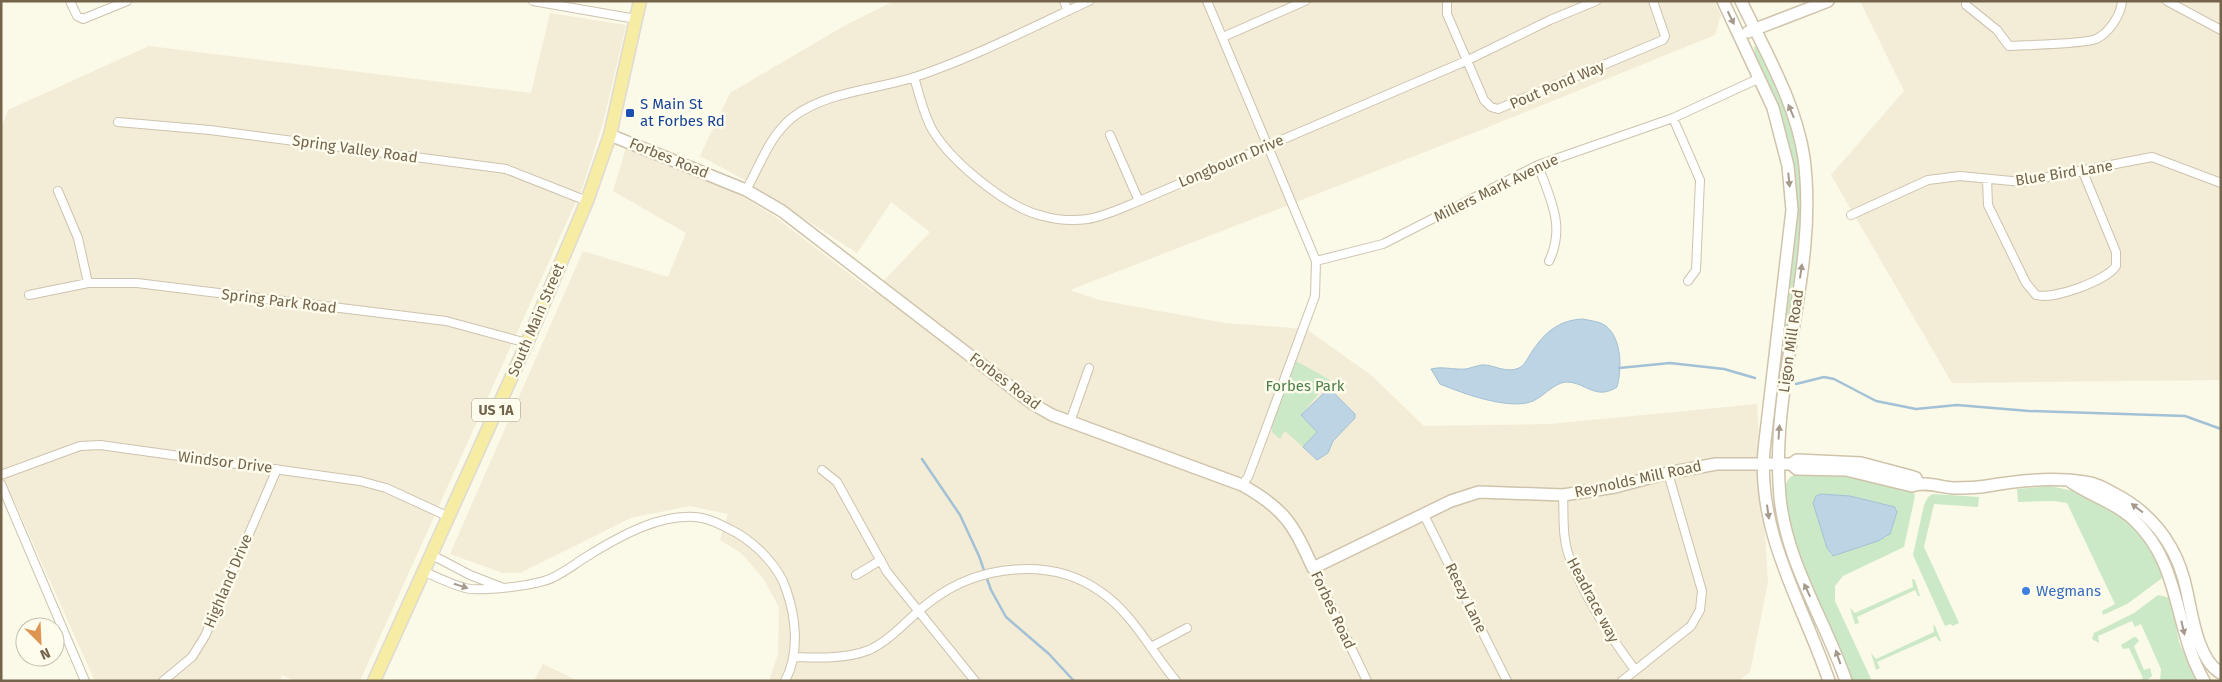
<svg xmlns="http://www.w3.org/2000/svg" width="2222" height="682" font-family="'Fira Sans',sans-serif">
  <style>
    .residential { fill: #f3ecd6 }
    .green { fill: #cbe9c6; fill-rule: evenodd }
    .water { fill: #bcd4e4; stroke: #a3c1d6 }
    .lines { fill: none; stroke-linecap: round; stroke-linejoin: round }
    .stream { stroke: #a3c1d6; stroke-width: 2.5 }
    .street-casing { stroke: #cdc3ae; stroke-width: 10 }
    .secondary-casing { stroke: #cfc4ab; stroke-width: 14 }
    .primary-casing { stroke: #dedad4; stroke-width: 15 }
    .street { stroke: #fff; stroke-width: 8 }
    .secondary { stroke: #fff; stroke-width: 11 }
    .primary { stroke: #f7eca3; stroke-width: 12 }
    .oneway { fill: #a59a8b }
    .transit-dot { fill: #1a4fb4; stroke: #fefced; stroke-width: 2 }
    .shop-dot { fill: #3f7fe0; stroke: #fefced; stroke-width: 2 }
    .labels { text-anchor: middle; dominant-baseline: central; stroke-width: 5; stroke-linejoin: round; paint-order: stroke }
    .shield { fill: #fefced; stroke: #9d927c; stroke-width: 1 }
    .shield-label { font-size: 14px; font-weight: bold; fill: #74644c }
    .street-label { font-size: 15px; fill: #74644c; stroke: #fefced }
    .transit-label { font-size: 15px; fill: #164399; stroke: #fefced; text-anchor: start }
    .park-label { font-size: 15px; fill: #4a7f48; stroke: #fefced }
    .shop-label { font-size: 15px; fill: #366cbe; stroke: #fefced; text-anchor: start }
  </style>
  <rect width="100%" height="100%" fill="#fbf9e7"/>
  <!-- residential -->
  <path class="residential" d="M894 1H1714L1721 15 1715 35 1476 132 1070 290 1099 300 1225 323 1306 329 1371 375 1424 426 1550 424 1757 404 1768 582 1750 672 1738 681H769L778 654 779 607 763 578 741 553 720 540 728 514 689 506 631 518 520 573H503L450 554 583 251 668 277 686 233 613 191 626 148 734 191 774 216 873 292 930 232 891 202 857 253 743 179 700 156 730 93 844 26Z
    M1860 1H2221V380L1952 383 1831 175 1904 91Z
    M550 13 626 25 603 123 583 186 360 681H295L282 675 280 681H95L1 472V129L8 110 149 46 531 93Z
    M543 664 578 681H534Z"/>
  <!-- green -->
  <path class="green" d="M1754 46 1757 47C1771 76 1786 107 1794 139 1811 210 1795 283 1786 354H1783V326L1795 239 1796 202 1786 136 1776 101 1755 55Z
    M1296 361 1330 380 1301 415 1317 432 1303 447 1285 431 1280 439 1272 432V425Z
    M1827 471 1911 489 1915 496 1904 547 1843 576 1835 586V601L1872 681H1851C1839 647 1769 507 1788 480 1796 469 1814 472 1827 471ZM1821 494 1850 496 1895 507 1897 509 1887 537 1833 556 1830 554Z
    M2050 486 2083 493 2111 505 2151 545 2163 576 2161 579 2127 604 2103 615 2102 611 2115 604 2067 503 2054 501 2018 502 2017 489Z
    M1933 494 1979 497 1978 507 1934 504 1924 547 1959 623 1952 626 1951 624 1945 626 1913 555 1924 505 1928 497Z
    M1785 553 1818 626 1815 627 1782 554Z
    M1912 579 1915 580 1920 596H1918L1915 590 1857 617 1859 623 1855 624 1850 608 1855 613 1913 587Z
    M2158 595 2171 598 2179 642 2196 681H2160L2161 669 2141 624 2135 627 2132 621 2098 636 2099 643 2092 639 2094 633 2134 613Z
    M1933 625 1935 626 1941 641H1939L1936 636 1877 662 1880 668 1876 670 1871 653 1876 659 1934 632Z
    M2134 637H2136L2139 641 2134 646 2144 670 2150 668 2152 676 2146 681H2139L2143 678 2129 648 2123 649 2121 645Z"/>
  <!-- water -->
  <path class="water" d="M1583 319C1591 321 1599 321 1606 326 1622 339 1622 369 1617 387 1595 401 1586 382 1566 382 1554 383 1544 396 1533 401 1510 411 1462 393 1440 384L1431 369C1443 366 1453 370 1466 369 1471 368 1476 366 1481 365 1494 364 1505 374 1519 368 1526 364 1528 357 1533 350 1546 331 1560 320 1583 319Z
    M1325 392H1333L1355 414V418L1333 441 1328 453 1317 460 1303 447 1317 432 1301 415Z
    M1821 494 1850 496 1895 507 1897 512 1890 534 1878 541 1833 556 1827 548 1813 503 1816 496Z"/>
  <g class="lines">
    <!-- stream -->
    <path class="stream" d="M1619 368 1670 363 1724 369 1755 378
      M1796 384 1824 377 1834 379 1876 401 1916 409 1957 405 2029 411 2185 416 2221 429
      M922 459 960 515 979 556 991 590 1006 617 1049 654 1074 681"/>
    <defs>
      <path id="street" d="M70 1 77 16 83 19 127 1
        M533 1 636 19
        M1064 1 1068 11
        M1207 1 1316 261 1315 296 1263 437 1248 477 1242 485
        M1447 1V14L1484 100 1491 107 1498 109 1663 40 1665 36 1653 1
        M1966 1V5L1997 30 2009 46C2024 45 2086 44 2096 39 2109 33 2121 15 2122 1
        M2167 1 2221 30
        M1223 37 1305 1
        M914 77C919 94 924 116 933 131 952 162 1007 208 1043 216 1057 220 1073 221 1088 219 1106 216 1122 208 1139 201L1466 61 1550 20 1596 1
        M1673 118 1700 180 1696 270 1688 281
        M118 122 210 130 506 169 587 201
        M1110 135 1139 201
        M1538 165C1550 199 1566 226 1549 261
        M1987 179 1988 205 2026 283 2036 295C2053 300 2106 281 2116 266V252L2083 172
        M746 190C761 164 769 136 793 117 828 91 875 90 915 77 975 57 1032 27 1089 1
        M58 191 78 238 88 283
        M1851 215 1928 180 1960 176 2022 182 2152 157 2221 183
        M1316 261 1383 244 1538 165 1673 118 1760 78
        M29 295 88 283H137L446 321 527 343
        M1070 422 1089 368
        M822 470 837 482 887 572 975 681
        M1 475 80 446 100 445 360 481 386 488 447 516
        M1 484 85 681
        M1563 495C1564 515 1562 537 1569 556 1584 597 1609 635 1635 670
        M1424 515 1507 681
        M430 554 470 575 501 587
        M1313 568 1367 681
        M423 571C436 577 451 584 465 588 482 592 526 586 544 581 559 577 573 565 586 557 618 537 663 511 702 518 714 520 727 528 737 533 757 545 779 567 786 589 796 617 800 653 785 681
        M856 575 881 560
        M1151 647 1187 628
        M794 657C818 658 846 659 869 650 893 639 910 616 931 601 978 565 1051 556 1101 592 1133 614 1151 651 1176 681
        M163 681 192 657 205 636 277 469
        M1622 681 1691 626 1700 610 1702 591 1668 473"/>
      <path id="secondary" d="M1723 1 1773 108 1788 166 1792 210 1764 450C1757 534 1803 604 1829 681
        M1741 1C1765 51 1796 103 1804 158 1819 272 1769 383 1780 497 1786 562 1825 620 1846 681
        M1748 32 1828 1
        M610 135 746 190 782 211 1033 404 1052 415 1242 485C1285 509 1293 524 1313 568L1451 501 1479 492 1563 495 1615 487 1668 473 1716 464H1791L1797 460 1861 463 1910 476 1916 478 1918 484
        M1791 464 1797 469 1846 470 1912 486C1924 481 1940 487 1953 488 1964 488 1976 488 1987 486 2020 480 2052 477 2085 482 2095 483 2104 488 2113 493 2154 514 2178 547 2187 592 2192 615 2198 661 2221 673
        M2071 482C2091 496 2115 502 2133 519 2182 564 2173 627 2204 681"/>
      <path id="primary" d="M374 681 527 343 587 201 610 135 640 1"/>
    </defs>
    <!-- street casing -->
    <use href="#street" class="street-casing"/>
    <!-- secondary casing -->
    <use href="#secondary" class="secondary-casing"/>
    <!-- primary casing -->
    <use href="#primary" class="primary-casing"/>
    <!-- street -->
    <use href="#street" class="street"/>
    <!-- secondary -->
    <use href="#secondary" class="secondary"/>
    <!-- primary -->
    <use href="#primary" class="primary"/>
  </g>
  <!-- one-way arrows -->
  <defs><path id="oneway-solid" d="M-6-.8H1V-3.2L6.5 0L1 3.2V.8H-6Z" transform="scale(1.25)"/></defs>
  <g class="oneway">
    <use href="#oneway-solid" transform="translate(1731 18) rotate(64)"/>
    <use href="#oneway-solid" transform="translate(1791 111) rotate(-113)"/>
    <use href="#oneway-solid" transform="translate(1789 180) rotate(84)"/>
    <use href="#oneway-solid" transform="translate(1801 271) rotate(-82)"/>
    <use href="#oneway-solid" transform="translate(1779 432) rotate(-86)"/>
    <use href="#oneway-solid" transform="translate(2137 508) rotate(-143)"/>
    <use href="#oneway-solid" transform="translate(1768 512) rotate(82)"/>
    <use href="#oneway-solid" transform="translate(461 586) rotate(18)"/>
    <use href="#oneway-solid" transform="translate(1807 590) rotate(-115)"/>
    <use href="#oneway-solid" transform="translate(2183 628) rotate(77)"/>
    <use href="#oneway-solid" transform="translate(1838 657) rotate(-109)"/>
  </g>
  <!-- markers -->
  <rect class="transit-dot" x="625" y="108" width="10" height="10" rx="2.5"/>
  <circle class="shop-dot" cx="2026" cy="591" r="5"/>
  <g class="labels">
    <!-- shield labels -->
    <rect class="shield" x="472" y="398.5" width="48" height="23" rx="4"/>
    <g class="shield-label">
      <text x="496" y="410">US 1A</text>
    </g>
    <!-- street labels -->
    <g class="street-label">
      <text transform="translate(1557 85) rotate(-23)">Pout Pond Way</text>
      <text transform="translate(355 149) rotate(8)">Spring Valley Road</text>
      <text transform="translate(669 158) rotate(22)">Forbes Road</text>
      <text transform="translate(1231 161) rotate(-23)">Longbourn Drive</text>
      <text transform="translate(2064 173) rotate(-9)">Blue Bird Lane</text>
      <text transform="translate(1496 188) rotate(-26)">Millers Mark Avenue</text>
      <text transform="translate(279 301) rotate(7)">Spring Park Road</text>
      <text transform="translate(536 320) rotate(-67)">South Main Street</text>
      <text transform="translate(1791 341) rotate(-82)">Ligon Mill Road</text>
      <text transform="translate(1005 381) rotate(37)">Forbes Road</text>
      <text transform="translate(225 462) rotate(7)">Windsor Drive</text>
      <text transform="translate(1638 479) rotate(-12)">Reynolds Mill Road</text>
      <text transform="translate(228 581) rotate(-67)">Highland Drive</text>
      <text transform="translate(1466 598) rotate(64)">Reezy Lane</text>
      <text transform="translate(1593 600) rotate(62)">Headrace way</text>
      <text transform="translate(1333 610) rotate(65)">Forbes Road</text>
    </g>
    <!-- transit labels -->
    <g class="transit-label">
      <text x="640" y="104">S Main St<tspan x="640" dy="17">at Forbes Rd</tspan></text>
    </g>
    <!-- park labels -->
    <g class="park-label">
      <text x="1305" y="386">Forbes Park</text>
    </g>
    <!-- shop labels -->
    <g class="shop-label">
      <text x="2036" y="591">Wegmans</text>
    </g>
  </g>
  <!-- border -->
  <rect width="2222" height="682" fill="none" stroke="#74644c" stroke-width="5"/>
  <!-- north arrow -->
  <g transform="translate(40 642) rotate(156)"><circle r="24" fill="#fefced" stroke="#c7bfad"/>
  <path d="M0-4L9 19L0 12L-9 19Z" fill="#df9552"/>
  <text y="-8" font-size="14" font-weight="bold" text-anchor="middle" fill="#74644c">N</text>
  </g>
</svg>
